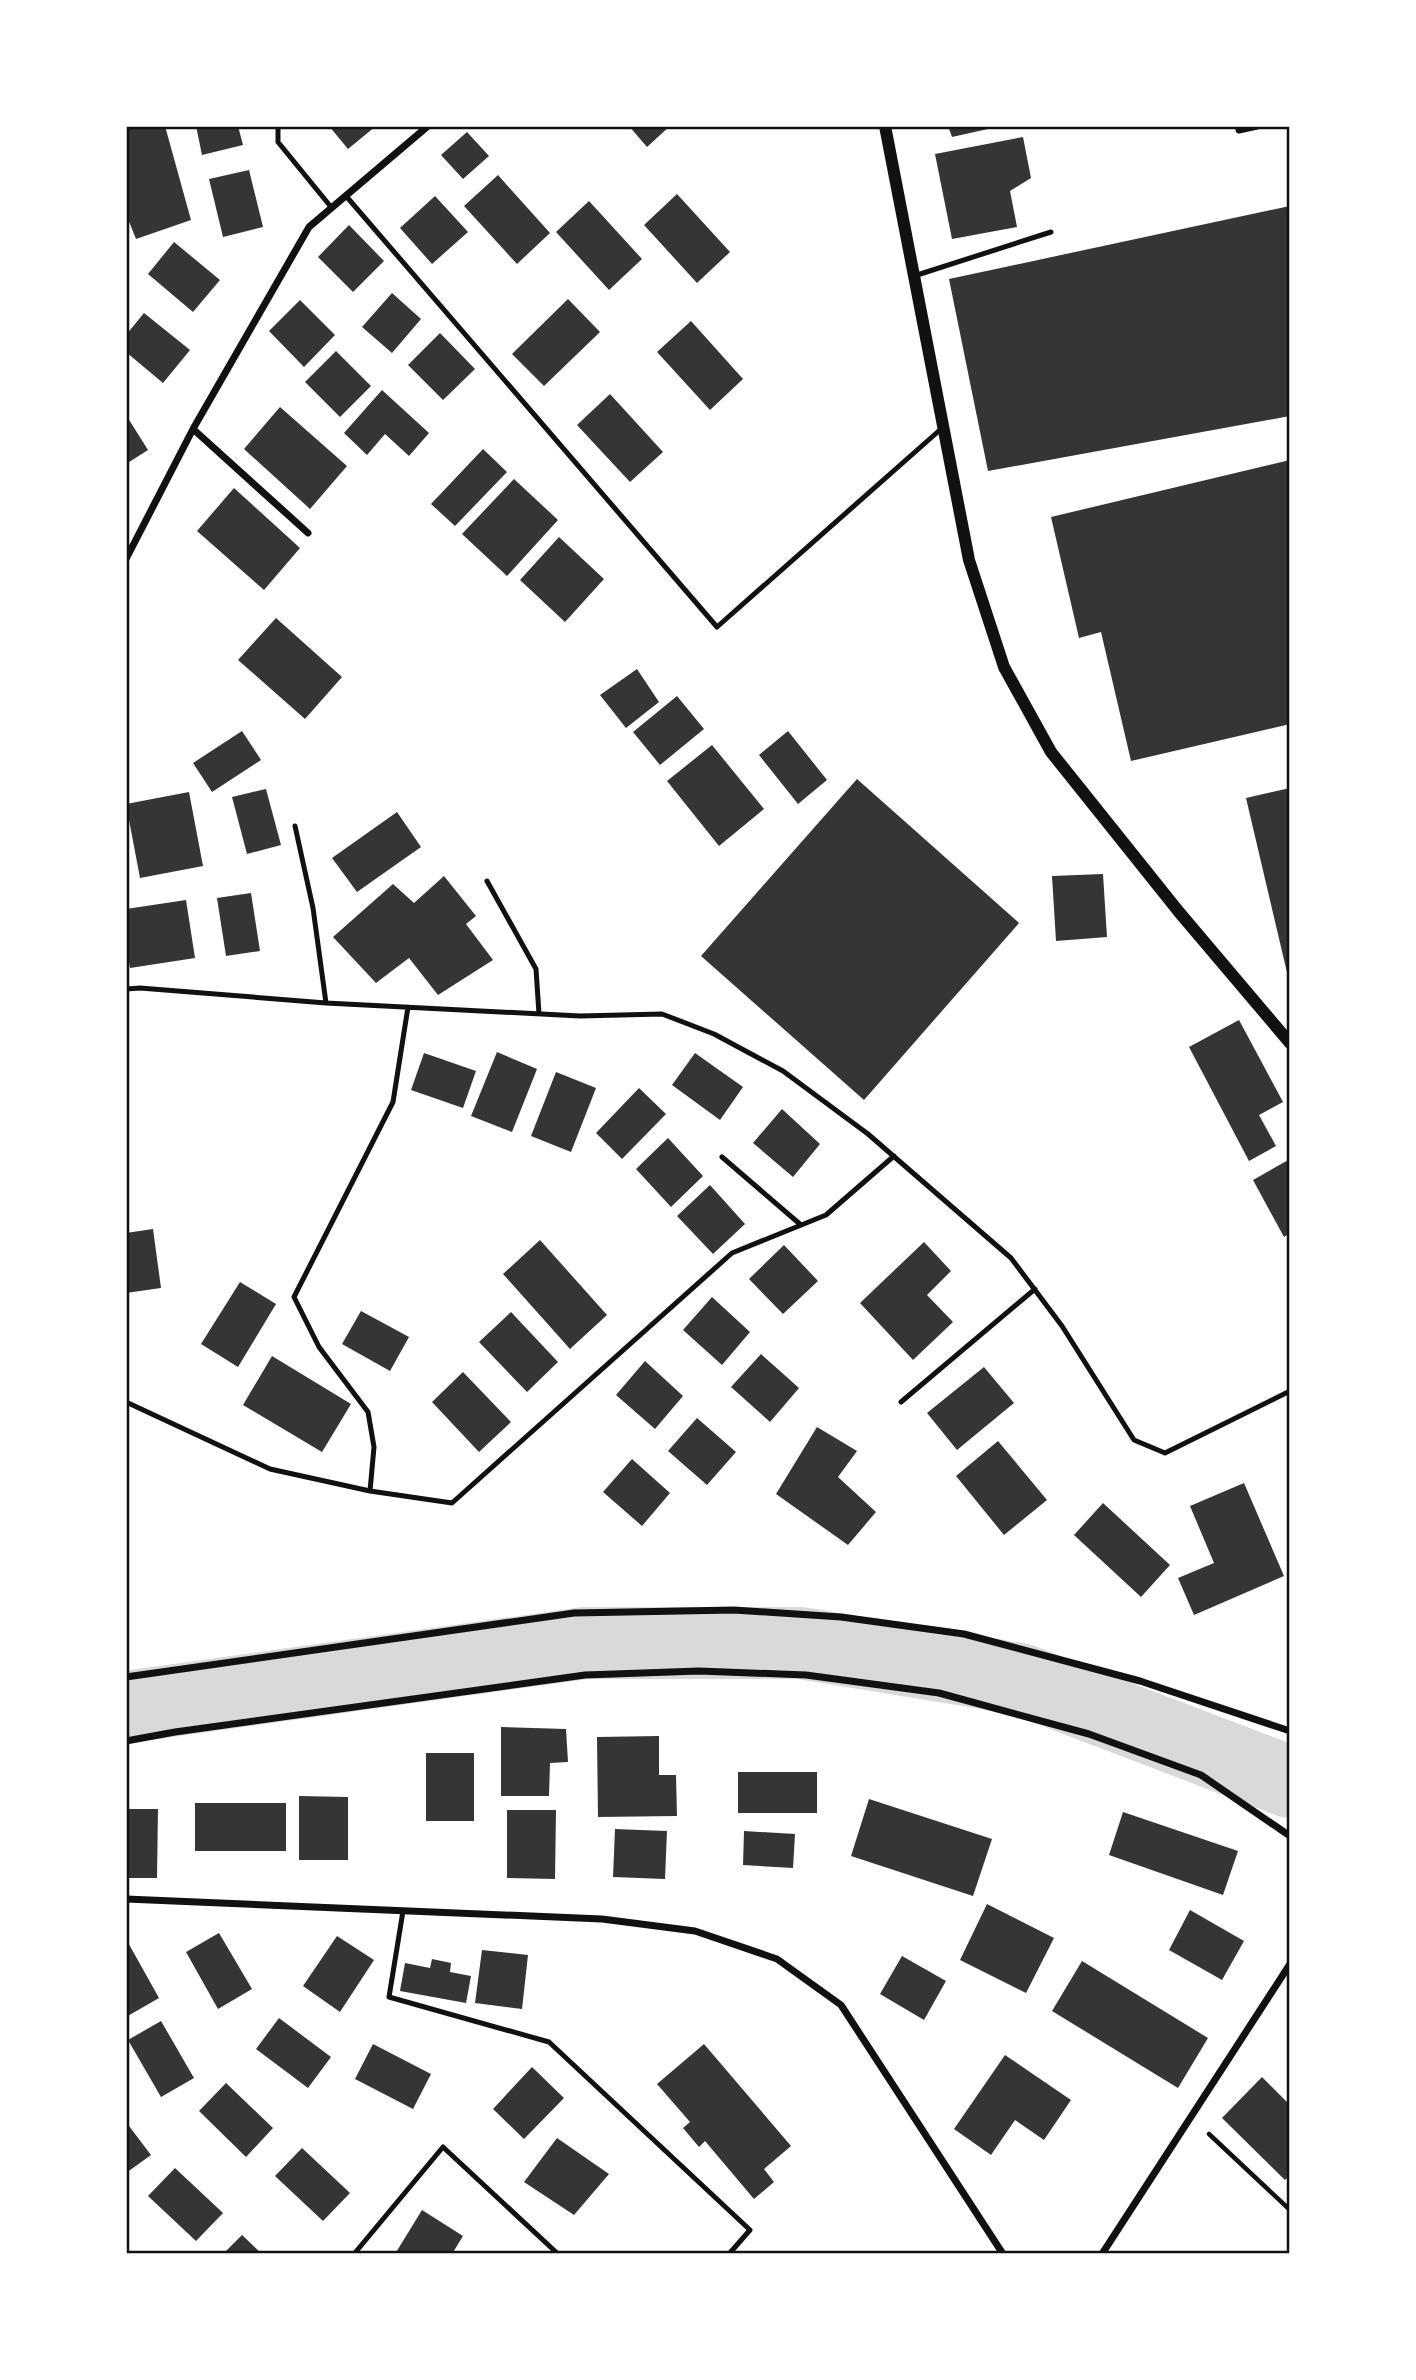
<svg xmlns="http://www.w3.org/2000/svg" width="1416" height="2380" font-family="Jost,sans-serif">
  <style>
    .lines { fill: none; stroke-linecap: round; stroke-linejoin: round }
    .river { stroke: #d9d9d9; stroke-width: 72 }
    .building { fill: #353535 }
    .path { stroke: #111; stroke-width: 4.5 }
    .service { stroke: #111; stroke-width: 5 }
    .minor { stroke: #111; stroke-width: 7 }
    .tertiary { stroke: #111; stroke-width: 12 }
    .neatline { fill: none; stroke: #111; stroke-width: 2.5 }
  </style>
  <rect width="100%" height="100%" fill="#fff"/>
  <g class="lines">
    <!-- river -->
    <path class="river" d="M126 1707 585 1643H800L1020 1679 1290 1782"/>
  </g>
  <!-- building -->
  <path class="building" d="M126 126H165L191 220 136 239 126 214Z
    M196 126H238L243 145 202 155Z
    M329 126H376L348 149Z
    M629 126H670L647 147Z
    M948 126H997V127L952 137Z
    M467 132 489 156 463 179 441 155Z
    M1023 137 1031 178 1010 191 1017 227 952 239 935 154Z
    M249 170 263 227 223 237 209 179Z
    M498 175 550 233 517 264 464 206Z
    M677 194 730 252 697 283 644 225Z
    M435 196 468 232 432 264 400 228Z
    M589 201 642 259 609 290 556 232Z
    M1290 206V416L988 471 949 279Z
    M349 225 384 261 353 292 318 257Z
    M174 242 220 280 193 312 148 274Z
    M392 293 421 319 392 353 362 327Z
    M568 299 600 332 544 386 512 354Z
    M300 300 335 335 304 367 269 331Z
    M144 313 190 350 163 383 126 352V335Z
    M691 321 743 379 710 410 657 352Z
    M440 333 475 369 443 400 408 365Z
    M336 351 371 386 340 417 305 382Z
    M382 390 429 433 409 456 385 434 367 455 344 433Z
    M610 394 663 452 630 482 577 425Z
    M280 407 347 466 310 509 244 449Z
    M126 415 148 450 126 464Z
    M483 449 507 472 455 526 431 504Z
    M1290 460V724L1131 761 1101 632 1079 638 1051 517Z
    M514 479 558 520 507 576 462 534Z
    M234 488 300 548 264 590 197 531Z
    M559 537 604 579 565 622 520 580Z
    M276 618 342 677 305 719 238 660Z
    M637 669 659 702 626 728 600 695Z
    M677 696 704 729 660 765 633 732Z
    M242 731 261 760 212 792 193 763Z
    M788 731 827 780 798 804 759 755Z
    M712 745 764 809 719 846 667 781Z
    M857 779 1019 923 864 1100 701 956Z
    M1290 788V981H1289L1246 798Z
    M266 789 281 845 247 854 232 797Z
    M189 792 203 866 140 878 126 804Z
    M397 812 421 847 357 892 332 858Z
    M1103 874 1107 937 1056 941 1052 876Z
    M444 876 476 916 466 924 493 960 438 995 409 958 376 983 333 937 393 884 414 903Z
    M251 893 260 951 226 956 217 898Z
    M186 900 195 958 130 968 126 945V909Z
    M1239 1020 1283 1102 1259 1115 1276 1146 1249 1161 1189 1047Z
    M497 1052 537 1069 512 1132 471 1116Z
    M424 1053 476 1071 463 1108 411 1090Z
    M695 1053 743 1087 720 1120 672 1085Z
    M556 1072 596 1088 571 1152 531 1136Z
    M639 1088 666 1114 622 1159 596 1133Z
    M782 1109 820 1144 793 1177 753 1143Z
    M668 1138 703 1176 671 1207 636 1169Z
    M1290 1159V1233L1284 1237 1253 1180Z
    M710 1185 745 1224 713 1254 677 1216Z
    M153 1229 161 1288 126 1293V1233Z
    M540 1240 607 1315 570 1349 503 1274Z
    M924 1242 951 1271 927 1295 953 1322 913 1360 860 1303Z
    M784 1245 818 1281 783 1314 749 1279Z
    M240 1282 276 1304 238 1367 201 1344Z
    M712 1297 750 1332 722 1365 683 1330Z
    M361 1311 409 1337 390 1371 342 1344Z
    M511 1312 558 1362 527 1392 479 1342Z
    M761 1354 799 1388 770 1422 731 1387Z
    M272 1356 351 1404 322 1452 243 1405Z
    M645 1361 683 1396 655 1429 616 1395Z
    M984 1367 1014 1403 957 1450 927 1413Z
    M463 1372 511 1422 479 1452 432 1402Z
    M697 1418 736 1452 707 1485 668 1451Z
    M817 1427 857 1451 838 1477 876 1512 848 1545 776 1494Z
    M998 1441 1047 1500 1004 1535 956 1476Z
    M632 1459 670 1493 642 1526 603 1492Z
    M1244 1483 1284 1576 1194 1615 1178 1578 1214 1563 1190 1506Z
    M1103 1503 1170 1565 1141 1597 1074 1535Z
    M501 1727 566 1729 568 1762 550 1763 549 1796H501Z
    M659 1736V1775H676L677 1816 598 1817 597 1737Z
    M426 1753H474V1821H426Z
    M738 1772H817V1813H738Z
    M299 1796 348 1797V1860H299Z
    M869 1799 992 1839 973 1896 851 1856Z
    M195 1803H286V1851H195Z
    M126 1809H158L157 1878H126Z
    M507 1810H556L555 1879 507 1878Z
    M1123 1812 1238 1851 1223 1895 1109 1855Z
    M615 1829 667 1831 665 1879 613 1877Z
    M744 1831 795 1834 793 1868 743 1865Z
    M987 1904 1054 1938 1026 1993 960 1960Z
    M1190 1910 1244 1941 1222 1980 1169 1950Z
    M219 1933 252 1989 218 2009 186 1952Z
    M337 1936 374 1960 340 2012 303 1986Z
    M126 1939 159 1998 126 2017Z
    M482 1950 528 1955 522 2009 475 2003Z
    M902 1956 946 1981 924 2020 880 1994Z
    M432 1959 451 1963 450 1972 471 1976 466 2003 400 1991 405 1963 430 1968Z
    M1082 1961 1208 2038 1178 2088 1052 2011Z
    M279 2018 331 2057 308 2088 256 2049Z
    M161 2021 194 2078 161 2097 128 2040Z
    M373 2044 431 2074 413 2109 355 2079Z
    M704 2044 791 2146 764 2169 774 2182 754 2199 705 2141 699 2147 683 2128 690 2122 657 2084Z
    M1005 2055 1071 2100 1044 2140 1015 2120 991 2155 954 2129Z
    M532 2067 564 2098 524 2139 493 2109Z
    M1262 2077 1290 2105V2175L1285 2180 1222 2118Z
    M226 2083 273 2128 246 2157 199 2111Z
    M126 2122 151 2155 126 2173Z
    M557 2138 609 2174 574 2215 524 2182Z
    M302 2148 350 2193 323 2221 275 2176Z
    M175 2168 223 2213 196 2241 148 2196Z
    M422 2210 463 2236 452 2254H395Z
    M242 2235 262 2254H223Z"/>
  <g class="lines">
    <!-- path -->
    <path class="path" d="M1209 2134 1290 2210"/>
    <!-- service -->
    <path class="service" d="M278 126V142L331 207
      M346 196 717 627 941 429
      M914 276 1051 232
      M295 826 313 908 326 1003
      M487 881 536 969 539 1014
      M126 989 140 988 326 1003 580 1016 662 1014 714 1034 783 1071 868 1134 1011 1258 1062 1326 1134 1440 1165 1453 1290 1391
      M722 1157 801 1225
      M126 1402 270 1469 370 1491 452 1503 732 1253 826 1215 894 1156
      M901 1402 1035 1289
      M370 1491 374 1447 368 1412 319 1347 294 1297 393 1102 408 1007
      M403 1911 389 1997 549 2042 750 2230 729 2254
      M354 2254 443 2147 558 2254"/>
    <!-- minor -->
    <path class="minor" d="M1239 130 1257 126
      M193 429 308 533
      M126 559 193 429 309 227 428 126
      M126 1677 574 1613 734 1610 841 1617 964 1634 1140 1681 1290 1731
      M126 1741 175 1732 585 1675 699 1671 806 1675 939 1693 1089 1734 1201 1775 1290 1836
      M126 1899 602 1919 695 1931 777 1959 841 2005 1003 2254
      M1102 2254 1290 1964"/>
    <!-- tertiary -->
    <path class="tertiary" d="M885 126 969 560 1004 667 1051 752 1179 912 1290 1043"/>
  </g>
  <!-- border -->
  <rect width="1416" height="2380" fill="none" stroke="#ffffff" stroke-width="256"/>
  <rect x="128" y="128" width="1160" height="2124" class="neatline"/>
</svg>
